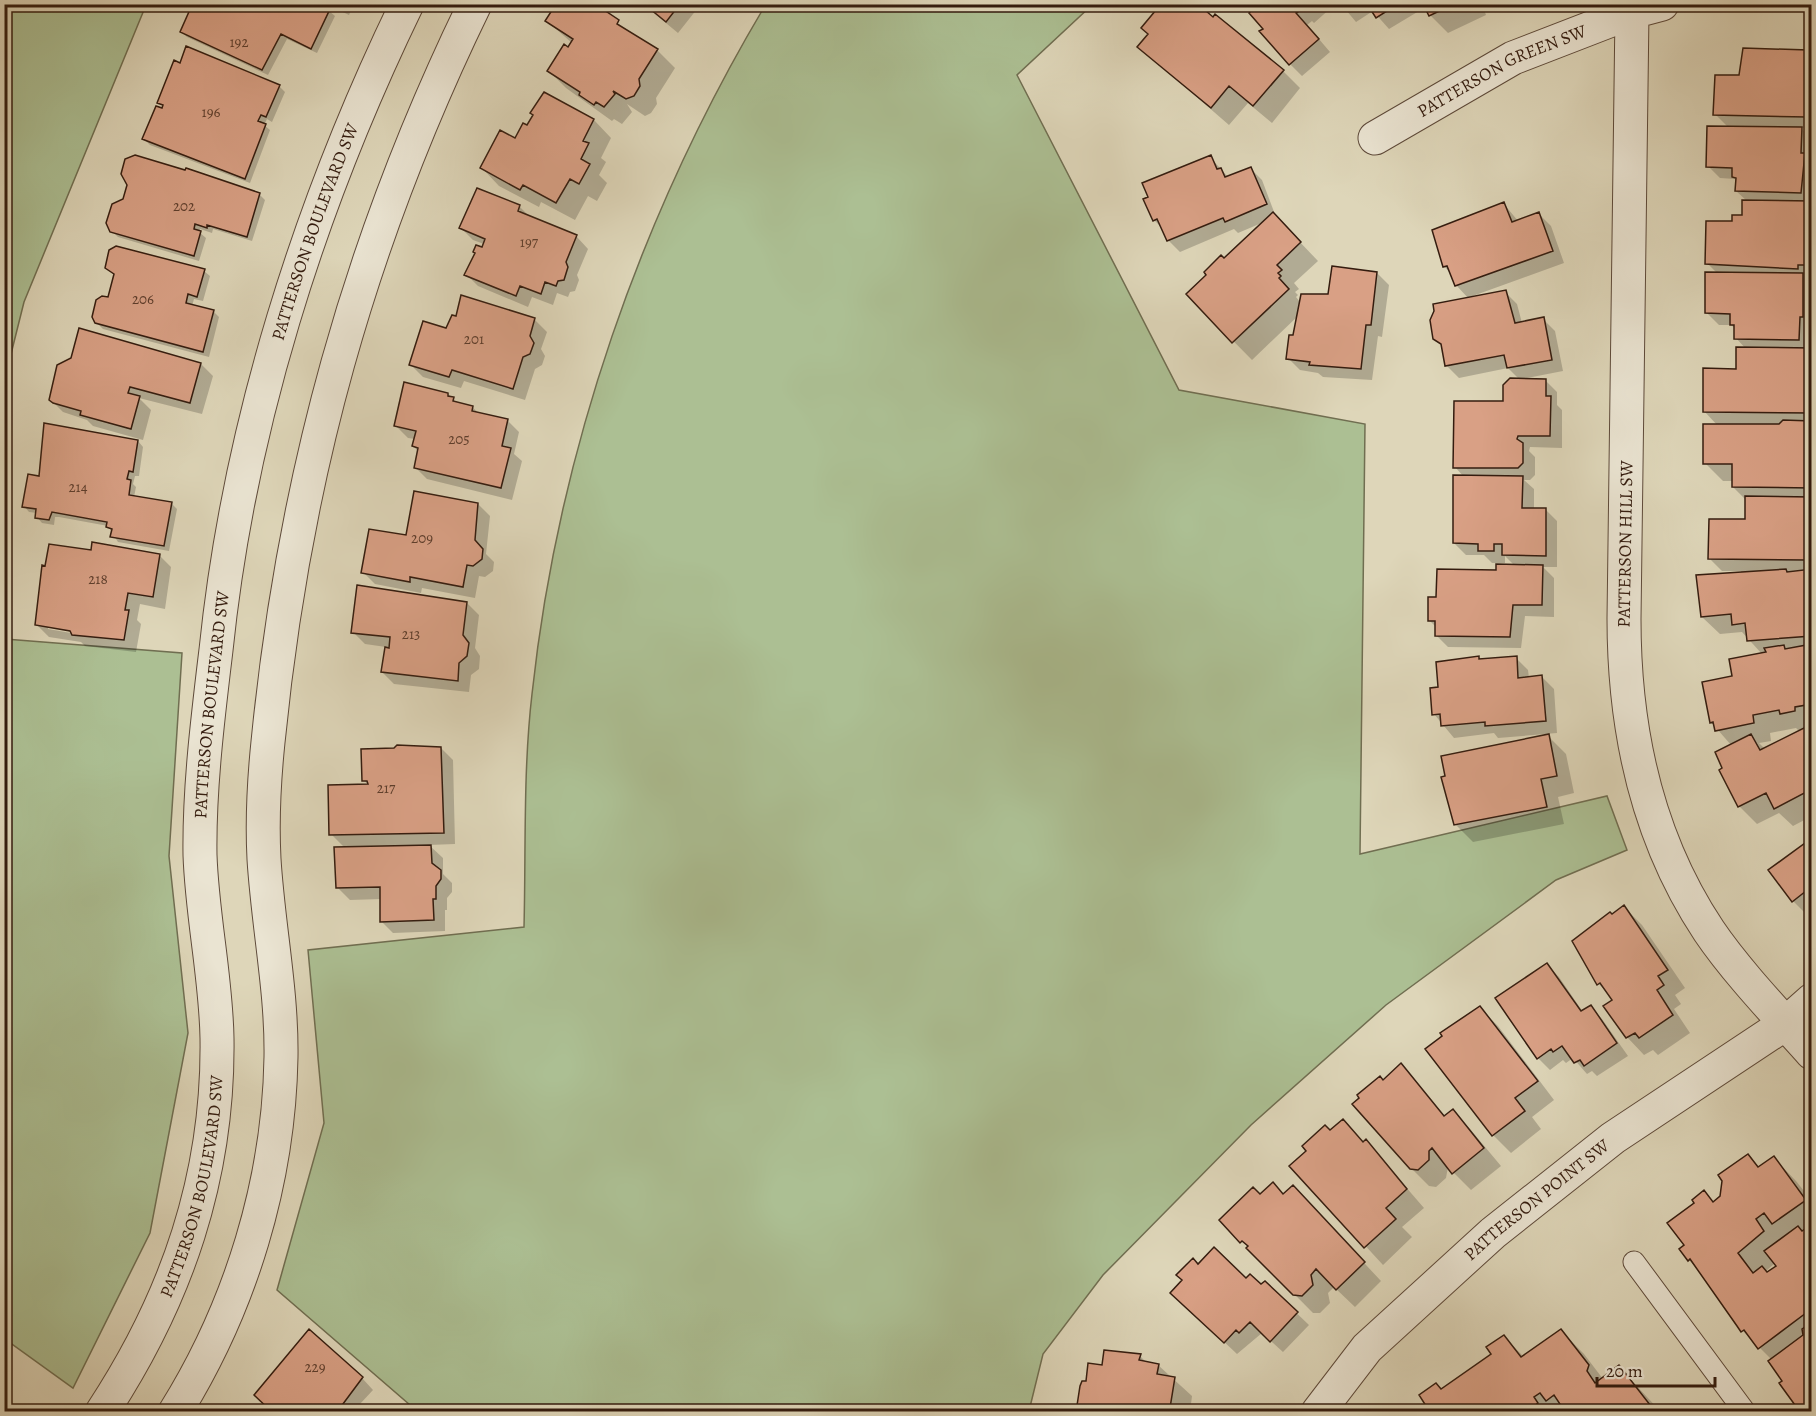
<svg xmlns="http://www.w3.org/2000/svg" width="1816" height="1416" font-family="Alegreya,serif">
  <style>
    .green { fill: #acbf93; stroke: #706e51; stroke-width: 1.5 }
    .shadow { fill: #0003; fill-rule: evenodd }
    .building { fill: #d9a085; stroke: #341c0f; stroke-width: 1.5 }
    .lines { fill: none; stroke-linecap: round; stroke-linejoin: round }
    .service-casing { stroke: #5e4a3a; stroke-width: 23 }
    .minor-casing { stroke: #5e4a3a; stroke-width: 35 }
    .service { stroke: #eae4d2; stroke-width: 21 }
    .minor { stroke: #eae4d2; stroke-width: 33 }
    .labels { text-anchor: middle; dominant-baseline: central; stroke-width: 5; stroke-linejoin: round; paint-order: stroke }
    .number-label { font-size: 15px; fill: #5d3d2c }
    .street-label { font-size: 18px; fill: #341c0f; stroke: #eae4d2 }
  </style>
  <rect width="100%" height="100%" fill="#ded6b9"/>
  <filter id="stains"><feTurbulence type="fractalNoise" baseFrequency=".00333" numOctaves="4"/><feColorMatrix values="0 0 0 0 .2 0 0 0 0 .09 0 0 0 0 .02 0 0 0 .5 -.17"/></filter>
  <radialGradient id="worn" r=".72"><stop offset=".6" stop-color="#630" stop-opacity="0"/><stop offset="1" stop-color="#630" stop-opacity=".3"/></radialGradient>
  <!-- green -->
  <path class="green" d="M5 4 146 5 24 302 5 378Z
    M766 4 1092 5 1017 75 1179 390 1365 424 1360 854 1607 796 1627 850 1556 880 1386 1005 1251 1125 1103 1275 1043 1354 1029 1411H417L277 1290 324 1123 308 950 524 927C526 850 523 771 532 694 558 452 641 213 766 4Z
    M5 639 182 653 169 856 188 1033 150 1233 73 1388 5 1339Z"/>
  <!-- shadow -->
  <path class="shadow" d="M326 4H354L349 15Z
    M590 4 657 50 675 68 656 98 657 104 651 113 645 116 627 104 632 112 622 124 614 119 612 121 566 88 549 71 572 43 547 21Z
    M643 4H701L678 33Z
    M1250 4H1330L1332 7 1314 23 1312 21 1307 25 1330 52 1302 76 1290 64Z
    M1341 4H1422L1424 8 1389 29 1373 11 1356 22Z
    M1425 4H1482L1486 15 1448 33 1430 15Z
    M198 9 329 11 335 16 317 53 287 39 268 75 187 37 182 32Z
    M1167 9 1283 71 1300 88 1272 123 1248 103 1229 125 1139 47Z
    M1808 52 1812 55V128H1801L1812 139V816L1793 826 1779 813 1757 824 1739 806 1731 745 1711 722 1734 677 1762 654 1742 632 1720 634 1702 617 1741 573V571H1722L1710 559 1746 521V500L1733 487V481H1723L1705 463 1718 426 1704 411 1737 370 1746 349 1736 338V329L1731 325H1719L1707 313 1717 273 1707 263 1734 223 1744 216 1747 201 1736 191 1735 179 1720 178 1708 166 1728 127 1715 114 1740 77ZM1796 728 1800 732 1765 749 1759 743 1771 741 1770 733Z
    M279 86 285 92 272 122 267 119 264 125 270 130 250 183 150 145 144 139 164 108 159 102Z
    M544 94 594 120 611 138 601 158 606 162 599 175 607 183 597 201 588 196 575 220 541 202 539 207 499 186 482 168 516 141 528 127Z
    M1210 157 1228 177 1250 168 1262 180 1276 217 1318 261 1294 283 1299 289 1295 292 1298 295 1296 297 1301 303 1329 296 1377 273 1389 285 1382 337 1378 336 1372 380 1323 377 1318 373 1300 370 1288 358 1298 316 1252 360 1188 295 1264 222 1238 233 1234 229 1180 252 1168 240 1164 230 1154 220Z
    M187 170 260 195 265 200 252 241 213 229 212 233 200 229 199 232 206 238 199 261 118 237 112 231Z
    M477 190 520 207 531 218 577 237 588 249 577 275 579 280 575 291 570 292 568 297 557 293 553 305 532 297 528 307 478 286 466 274 484 244 473 240 461 228Z
    M1504 204 1518 221 1539 214 1551 226 1564 263 1470 297 1505 292 1517 304 1522 323 1543 319 1555 331 1563 371 1527 378 1545 380 1557 392V405L1562 410V448L1530 447 1529 451 1535 457V475L1530 480H1524L1534 489V509H1545L1557 521V567H1543L1554 578V617L1525 616 1521 648 1448 647 1436 635V627L1430 621 1438 599 1515 566 1505 556V563H1492L1484 555H1466L1454 543 1464 477 1455 467 1520 380 1508 368 1459 378 1447 366 1443 347 1434 338 1469 299 1456 285 1451 274 1444 266Z
    M107 266 204 271 210 276 203 301 194 299 192 306 214 312 219 317 209 357 103 329 96 322 109 299 115 277Z
    M462 297 535 320 547 332 541 349 545 356 542 365 535 369 525 400 464 381 461 388 423 377 411 365 457 318Z
    M201 364 213 376 202 414 139 398 151 410 143 440 93 426 87 420 63 412 51 400Z
    M448 394 457 403 472 407 480 414 507 420 519 432 514 454 522 461 512 500 427 479 415 467 419 452 413 446 415 439 408 438 396 426Z
    M138 441 143 447 139 476H135L133 484 136 487 134 497 171 503 177 509 169 551 118 542 108 526 59 517H55L54 525 42 523 37 517V513L29 512 24 506 40 478Z
    M478 504 490 516 486 554 494 562 493 571 485 577 479 576 475 598 422 588 421 593 375 584 363 572 407 537Z
    M49 547 92 552 159 555 171 567 165 609 140 604 137 620 141 624 136 652 85 646 81 642 49 637 37 625 40 602 38 600ZM48 626 77 631V634L48 629Z
    M467 603 479 615 475 648 480 656 479 669 471 675 469 692 394 684 382 672 386 647 365 644 353 632Z
    M1478 658 1481 661 1516 658 1528 670 1529 678 1542 677 1554 689 1557 733 1498 738 1494 733 1454 738 1434 714 1439 689Z
    M1548 736 1566 754 1574 793 1558 797 1564 824 1473 842 1455 824Z
    M441 748 453 760 455 844 429 845 443 858V874L452 883V892L447 898V910H445V931L393 933 381 921V899L350 900 338 888 345 848 331 834 369 785 363 780Z
    M1812 840V918L1811 919 1793 901Z
    M1624 907 1642 925 1685 988 1675 995 1681 1004 1674 1009 1690 1033 1658 1055 1653 1050 1644 1055 1627 1037 1615 1001 1599 984 1612 916Z
    M1547 965 1559 977 1583 1012 1591 1007 1602 1019 1628 1056 1597 1076 1592 1071 1587 1074 1573 1058 1566 1063 1563 1060 1550 1070 1538 1058Z
    M1480 1008 1498 1026 1554 1100 1532 1117 1541 1129 1511 1153 1493 1135Z
    M1401 1065 1446 1117 1452 1111 1470 1129 1501 1166 1471 1190 1448 1167 1446 1178 1436 1187 1429 1186 1411 1168 1384 1082Z
    M1330 1132 1364 1144 1366 1141 1424 1208 1402 1227 1412 1237 1383 1265 1292 1166Z
    M1748 1156 1760 1168 1773 1157 1796 1181 1812 1201V1412L1784 1381 1772 1360 1743 1331 1702 1273 1689 1260 1686 1245 1696 1203 1704 1192 1714 1203 1721 1197ZM1775 1263 1778 1266 1768 1273 1766 1271Z
    M1284 1195 1310 1205 1381 1281 1355 1307 1334 1287 1328 1293 1330 1303 1320 1313H1313L1221 1220 1260 1196Z
    M1198 1266 1261 1286 1265 1283 1309 1325 1283 1352 1262 1333 1237 1354 1184 1304Z
    M1561 1331 1584 1354 1603 1379 1619 1367 1661 1412H1430L1421 1395 1442 1390 1493 1354 1504 1337 1524 1357Z
    M1140 1356 1147 1363 1158 1365 1192 1396 1190 1412H1078L1087 1383 1103 1367Z
    M362 1378 373 1390 360 1404 363 1407 359 1412H273Z
    M4 1395 15 1412H4Z"/>
  <!-- building -->
  <path class="building" d="M199 4H319L330 9 311 49 281 34 262 70 180 32 192 5 197 7Z
    M556 4H595L619 20 617 24 658 49 639 79 640 86 634 96 626 99 613 91 615 94 604 107 596 102 594 105 579 95 580 92 547 71 564 44 568 47 573 39 545 21Z
    M644 4H680L666 22Z
    M1161 4 1167 7 1169 4H1198L1213 17 1215 14 1284 70 1253 106 1229 86 1211 108 1137 47 1148 34 1141 28Z
    M1248 4H1310L1296 13 1319 39 1289 65 1259 31 1263 29 1249 13 1252 10Z
    M1367 4H1398L1376 18Z
    M1423 4H1454L1429 16Z
    M186 46 280 85 266 117 261 115 258 121 266 124 245 179 142 139 156 106 162 108 163 105 157 103 174 60 180 63Z
    M1743 48 1808 50 1811 91H1808L1807 117 1713 115 1715 75H1739Z
    M544 92 594 119 583 141 589 143 581 159 590 164 579 184 570 179 556 203 523 185 520 190 480 168 500 130 515 138 523 123 527 125 533 115 530 113Z
    M1707 126 1802 127 1801 153H1805L1801 193 1735 191 1736 178 1732 177V168L1706 167Z
    M135 155 185 170 186 168 260 193 247 237 207 225V228L195 224 194 229 201 231 194 256 110 232 106 223 112 204 123 199 127 185 121 174 125 159Z
    M1211 155 1217 169 1221 168 1225 177 1251 167 1267 204 1225 222 1223 218 1167 241 1157 219 1153 221 1143 199 1148 197 1142 183Z
    M477 188 520 205 518 211 577 235 566 262 568 267 564 280 558 281 556 286 545 282 541 294 520 286 516 296 464 275 475 253 473 252 476 245 482 247 485 239 459 228Z
    M1742 200 1812 201V265H1798V269L1705 264 1706 221H1732V215H1742Z
    M1504 202 1512 222 1539 212 1553 251 1455 286 1447 266 1443 267 1432 230Z
    M1273 212 1301 242 1277 265 1282 270 1278 273 1281 276 1279 278 1289 289 1232 343 1186 294 1206 275 1204 272 1221 255 1224 258Z
    M116 246 205 269 197 297 188 294 186 303 214 310 203 352 95 323 92 317 96 300 102 296 108 297 114 274 105 268 109 250Z
    M1332 266 1377 272 1371 325H1366L1361 369 1309 365 1310 362 1286 359 1289 335H1293L1301 294H1328Z
    M1705 272 1803 273V317H1800L1799 340 1734 339V325H1730V314L1705 313Z
    M1506 290 1515 323 1544 317 1552 360 1507 368 1504 355 1445 366 1441 344 1433 339 1430 320 1434 311 1433 304Z
    M461 295 535 318 530 336 534 343 530 354 523 357 513 389 452 370 449 377 409 365 423 321 446 328 452 315 456 316Z
    M79 328 201 363 190 403 130 387 128 393 140 396 131 429 80 415 81 411 53 403 49 400 57 365 71 358Z
    M1736 347 1812 348V413L1703 412V368L1736 369Z
    M1510 378 1546 379V396H1551L1550 436H1518L1517 439 1523 443V463L1518 468H1453L1454 401H1503V385Z
    M404 382 448 393V396L454 397 453 401 473 406 472 411 508 419 502 446 511 448 501 488 414 468 418 448 412 446 416 431 394 426Z
    M1783 420 1812 421V488L1732 487V464H1703V424H1779Z
    M44 423 138 440 133 472 129 471 127 479 131 480 129 495 172 502 164 546 110 537 112 529 106 527 107 522 52 512 49 520 35 518 36 509 22 507 28 474 39 476Z
    M1453 475 1523 476 1522 508H1546V556L1502 555V544H1494V551H1478V544L1453 543Z
    M414 491 478 503 475 540 483 549 482 559 473 566 467 565 463 587 410 577V582L361 573 369 529 406 535Z
    M1745 496 1812 497V530H1806V560L1708 559 1709 519H1745Z
    M92 542 160 554 153 597 128 593 125 610H129L124 640 72 635 70 631 35 625 42 565 45 566 49 544 91 550Z
    M1496 564 1543 565 1542 605H1513L1510 637 1435 636V621H1428V597H1436L1437 569 1496 570Z
    M1786 569 1787 572 1812 569V636L1747 641 1745 623 1732 625 1731 614 1701 617 1696 575Z
    M357 585 467 602 463 635 469 643 467 656 459 663 458 681 381 672 385 647 389 648 390 637 351 633Z
    M1812 644V704L1795 707V711L1780 714 1779 710 1753 715 1754 723 1715 731 1713 722 1710 723 1702 682 1732 676 1729 659 1766 652 1764 648 1784 645 1785 649Z
    M1479 656V659L1517 656 1518 678 1542 675 1546 721 1485 726V722L1441 726 1440 714 1432 715 1430 688 1438 687 1436 662Z
    M1812 724V793L1808 791 1774 809 1766 793 1738 807 1719 770 1722 768 1715 752 1751 734 1760 750Z
    M1549 734 1557 776 1541 779 1547 807 1454 825 1441 777 1445 776 1441 756Z
    M397 745 441 747 444 833 329 835 328 785 368 784 367 781H362L361 749 394 748Z
    M1812 838V899L1806 891 1792 902 1768 870Z
    M431 845 432 863 441 870V879L436 886V899H433L434 920 380 922V887L336 888 334 847Z
    M1624 905 1668 970 1658 976 1664 985 1657 990 1673 1015 1639 1038 1635 1033 1626 1038 1603 1006 1612 1000 1600 983 1597 985 1572 941 1610 912 1612 914Z
    M1547 963 1581 1011 1591 1005 1617 1043 1584 1066 1580 1060 1574 1063 1562 1046 1553 1052 1551 1049 1537 1059 1495 998Z
    M1480 1006 1538 1081 1515 1098 1525 1111 1492 1136 1425 1049 1442 1036 1440 1033Z
    M1401 1063 1444 1116 1453 1109 1484 1148 1452 1174 1432 1148 1429 1151V1160L1418 1170 1410 1169 1352 1104 1359 1098 1357 1095 1380 1076 1383 1080Z
    M1343 1119 1363 1142 1366 1139 1407 1189 1386 1208 1396 1219 1364 1248 1289 1166 1306 1151 1302 1146 1325 1125 1330 1130Z
    M1748 1154 1758 1167 1774 1156 1806 1200 1772 1224 1764 1213 1756 1219 1764 1231 1738 1253 1753 1273 1762 1266 1767 1272 1776 1266 1764 1251 1798 1226 1802 1231 1812 1224V1321L1806 1313 1758 1349 1744 1330 1741 1332 1737 1326 1690 1259 1688 1261 1679 1249 1684 1245 1667 1223 1694 1203 1692 1200 1704 1190 1713 1202 1720 1196 1722 1181 1718 1175Z
    M1273 1182 1283 1194 1293 1185 1365 1262 1336 1290 1316 1269 1311 1275 1313 1285 1302 1296 1293 1295 1246 1248 1248 1246 1242 1241 1240 1243 1219 1220 1253 1187 1260 1194Z
    M1214 1247 1246 1278 1250 1274 1261 1284 1265 1281 1298 1312 1270 1342 1250 1322 1239 1333 1236 1330 1224 1343 1170 1293 1182 1280 1176 1275 1193 1258 1198 1264Z
    M1812 1322V1412H1800L1779 1383 1782 1381 1768 1361 1803 1335 1802 1329Z
    M309 1329 363 1377 337 1412H272L254 1395Z
    M1561 1329 1589 1365 1587 1371 1595 1383 1619 1365 1654 1410 1549 1412 1560 1404 1554 1395 1546 1401 1540 1393 1534 1397 1538 1403 1526 1412 1426 1410 1428 1409 1419 1395 1436 1383 1441 1389 1491 1354 1486 1347 1504 1335 1521 1357Z
    M1104 1350 1141 1354 1139 1360 1159 1364 1157 1374 1175 1377 1170 1408 1190 1412H1076L1080 1386 1082 1381H1086L1088 1363 1102 1365Z"/>
  <g class="lines">
    <defs>
      <path id="service" d="M1634 1262 1745 1412"/>
      <g id="minor">
        <path d="M1662 4 1632 12 1624 619C1624 729 1647 838 1709 931 1736 971 1779 1016 1812 1053"/>
        <path id="s1" d="M1375 138 1513 58 1632 12"/>
        <path id="s2" d="M102 1412C177 1298 219 1176 217 1038 216 977 202 916 200 855 199 789 208 716 216 650 239 427 309 206 407 4"/>
        <path d="M175 1412C241 1306 279 1181 281 1057 282 991 268 925 264 859 262 821 264 781 268 742 294 479 359 242 475 4"/>
        <path id="s3" d="M1318 1412 1367 1348 1493 1233 1613 1138 1785 1024 1812 1000"/>
      </g>
    </defs>
    <!-- service casing -->
    <use href="#service" class="service-casing"/>
    <!-- minor casing -->
    <use href="#minor" class="minor-casing"/>
    <!-- service -->
    <use href="#service" class="service"/>
    <!-- minor -->
    <use href="#minor" class="minor"/>
  </g>
  <g class="labels">
    <!-- number labels -->
    <g class="number-label">
      <text x="239" y="42">192</text>
      <text x="211" y="112">196</text>
      <text x="184" y="206">202</text>
      <text x="529" y="242">197</text>
      <text x="143" y="299">206</text>
      <text x="474" y="339">201</text>
      <text x="459" y="439">205</text>
      <text x="78" y="487">214</text>
      <text x="422" y="538">209</text>
      <text x="98" y="579">218</text>
      <text x="411" y="634">213</text>
      <text x="386" y="788">217</text>
      <text x="315" y="1367">229</text>
    </g>
    <!-- street labels -->
    <g class="street-label">
      <text stroke="none"><textPath href="#s1" startOffset="144">PATTERSON GREEN SW</textPath></text>
      <text stroke="none"><textPath href="#s2" startOffset="1218">PATTERSON BOULEVARD SW</textPath></text>
      <text transform="translate(1625 544) rotate(-89)">PATTERSON HILL SW</text>
      <text stroke="none"><textPath href="#s2" startOffset="732">PATTERSON BOULEVARD SW</textPath></text>
      <text stroke="none"><textPath href="#s2" startOffset="246">PATTERSON BOULEVARD SW</textPath></text>
      <text stroke="none"><textPath href="#s3" startOffset="306">PATTERSON POINT SW</textPath></text>
    </g>
  </g>
  <!-- margin -->
  <rect width="1816" height="1416" fill="none" stroke="#ded6b9" stroke-width="24"/>
  <rect x="6" y="6" width="1804" height="1404" fill="none" stroke="#341c0f" stroke-width="3"/>
  <rect x="12" y="12" width="1792" height="1392" fill="none" stroke="#341c0f" stroke-width="1.5"/>
  <!-- scale -->
  <path d="M1597 1377v9h118v-9" fill="none" stroke="#341c0f" stroke-width="3"/>
  <text x="1606" y="1377" font-size="18" fill="#341c0f" stroke="#eae4d2" stroke-width="4.5" paint-order="stroke">20 m</text>
  <rect width="100%" height="100%" filter="url(#stains)"/>
  <rect width="100%" height="100%" fill="url(#worn)"/>
</svg>
